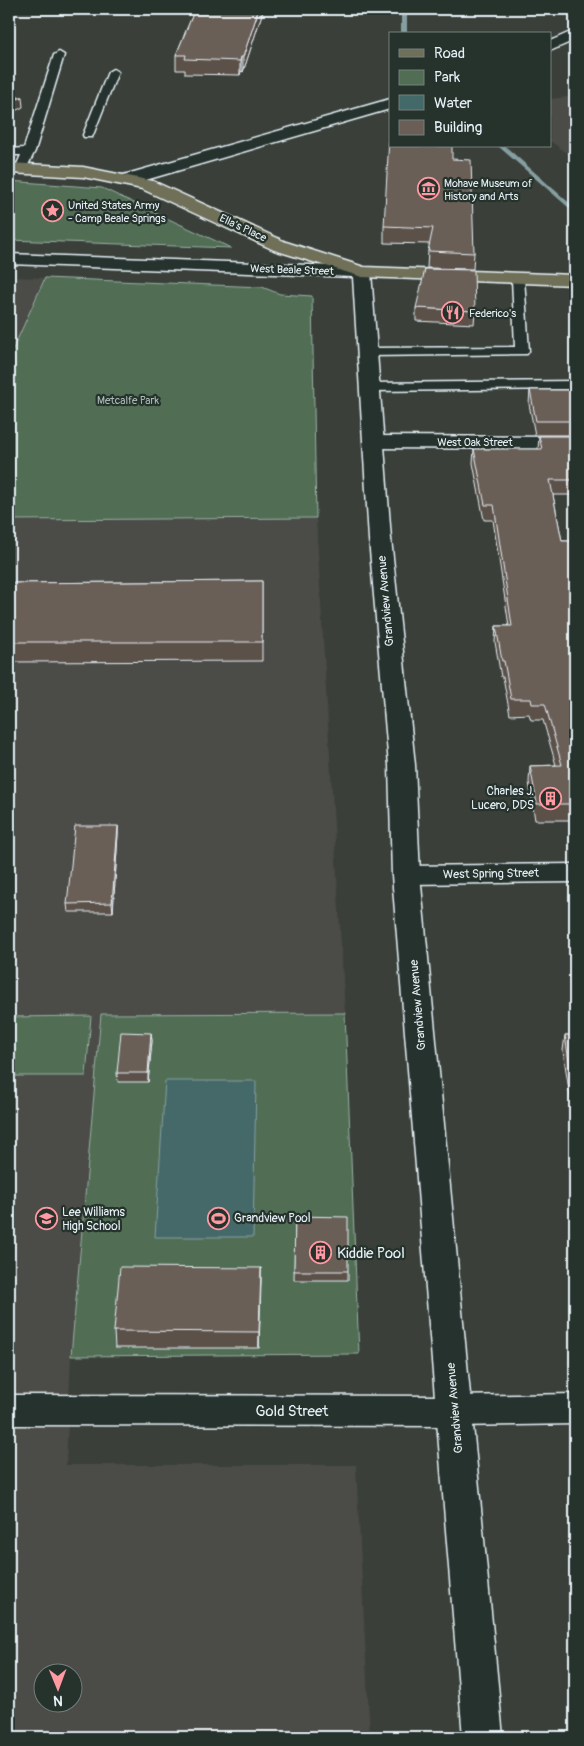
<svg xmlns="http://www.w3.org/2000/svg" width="584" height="1746" font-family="Pangolin,sans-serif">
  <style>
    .built { fill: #4b4c46; fill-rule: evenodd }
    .green { fill: #516e55; stroke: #9cb0a6 }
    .water { fill: #446969; stroke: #869fa2 }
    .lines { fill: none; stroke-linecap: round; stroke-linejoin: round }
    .stream { fill: #869fa2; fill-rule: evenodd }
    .lane-casing { stroke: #e8f1f8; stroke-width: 3 }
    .street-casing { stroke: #e8f1f8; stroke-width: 3 }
    .secondary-casing { stroke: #e8f1f8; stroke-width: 3 }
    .primary-casing { stroke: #e8f1f8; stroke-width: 3 }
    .lane { fill: #26332d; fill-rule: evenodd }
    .street { fill: #26332d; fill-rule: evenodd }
    .secondary { fill: #26332d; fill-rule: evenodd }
    .primary { fill: #706f59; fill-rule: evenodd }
    .wall { fill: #5b514a; stroke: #e8f1f8 }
    .shaded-wall { fill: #4a423c; stroke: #e8f1f8 }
    .building { fill: #6a5e56; stroke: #e8f1f8 }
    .labels { text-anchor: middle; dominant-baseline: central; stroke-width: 4.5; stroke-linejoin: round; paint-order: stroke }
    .far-poi-label { font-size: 11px; fill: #e8f1f8; stroke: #26332d; text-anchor: start }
    .far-street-label { font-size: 11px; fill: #e8f1f8; stroke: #26332d }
    .far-park-label { font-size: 11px; fill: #acbdb7; stroke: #26332d }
    .street-label { font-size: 12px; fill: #e8f1f8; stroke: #26332d }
    .poi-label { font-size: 12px; fill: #e8f1f8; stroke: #26332d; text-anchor: start }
    .near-poi-label { font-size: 15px; fill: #e8f1f8; stroke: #26332d; text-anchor: start }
    .near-street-label { font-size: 15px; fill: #e8f1f8; stroke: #26332d }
  </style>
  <rect width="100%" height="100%" fill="#3a4039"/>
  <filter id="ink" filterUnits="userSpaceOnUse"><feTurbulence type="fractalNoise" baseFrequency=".02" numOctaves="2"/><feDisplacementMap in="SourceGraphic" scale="10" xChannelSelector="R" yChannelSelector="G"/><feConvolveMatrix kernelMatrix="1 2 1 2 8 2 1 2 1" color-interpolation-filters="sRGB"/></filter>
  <g filter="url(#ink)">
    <!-- built -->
    <path class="built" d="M575 96V159L550 141V99Z
      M9 277 45 278 9 358Z
      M316 518 345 1013 101 1014 71 1356 66 1465H356L370 1737H9V520ZM42 1674H72V1704H42Z"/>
    <!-- green -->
    <path class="green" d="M9 181 102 188 231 248 9 240Z
      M45 278 262 287 280 294 312 296 316 518 9 520V358Z
      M345 1013 359 1354 71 1356 101 1014Z
      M91 1016 86 1076H9V1017Z"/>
    <!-- water -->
    <path class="water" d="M165 1081H256L253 1237H155Z"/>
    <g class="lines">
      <!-- stream -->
      <path class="stream" d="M401 9H407V34H401Z
        M498 146H505L575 208V213Z"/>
      <defs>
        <path id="lane" d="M59 52 64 55 35 151 25 171H17L15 169 21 155H9V149L24 148 54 55Z
          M113 69 118 72 93 135 92 137H84L83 135 108 72Z
          M518 274 524 278 529 351 527 354 368 356 361 352 368 348 515 347 512 278Z
          M575 381V389L370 391 363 387 370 383Z"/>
        <path id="street" d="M374 436 575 437V449L374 448 367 446 364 442 367 438Z
          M575 864V882L406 884 396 881 392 875 396 869 406 866Z
          M575 1394V1424L455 1426 9 1425V1395L455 1396Z"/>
        <path id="secondary" d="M575 30V40L550 51V41Z
          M390 99V109L132 184H120L118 180 120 176Z
          M9 254 362 267 368 268 371 272 391 539 415 765 420 875 503 1737H463L392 875 389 765 369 539 353 277 9 264Z"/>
        <path id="primary" d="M9 163 83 167 153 181 286 242 364 267 575 275V285L362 277 274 250 142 189 83 177 9 173Z"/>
      </defs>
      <!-- lane casing -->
      <use href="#lane" class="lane-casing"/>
      <!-- street casing -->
      <use href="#street" class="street-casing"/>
      <!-- secondary casing -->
      <use href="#secondary" class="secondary-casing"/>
      <!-- primary casing -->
      <use href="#primary" class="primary-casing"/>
      <!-- lane -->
      <use href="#lane" class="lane"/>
      <!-- street -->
      <use href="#street" class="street"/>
      <!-- secondary -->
      <use href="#secondary" class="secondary"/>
      <!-- primary -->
      <use href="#primary" class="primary"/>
    </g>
    <!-- wall -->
    <path class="wall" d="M195 9H263V11L243 72 241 71 240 75 185 74V70H176V55Z
      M452 159 474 253 473 269 427 268 428 251 430 244 384 243V226Z
      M416 308 475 311 474 324 416 321Z
      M530 390H575V435H535L529 404Z
      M539 436H575V495H553L562 541H575V820H535L529 782 530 766 556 765 543 720H531L529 714 510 715 503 677H501L495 642 496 626H509L493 520H484L473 463 474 449H538Z
      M262 581V661L9 662V583Z
      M118 826V834L113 912H68L67 904Z
      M151 1033 152 1041 148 1082H118L117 1073Z
      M565 1035H575V1130L563 1051Z
      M295 1216 348 1271V1280H294Z
      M261 1268 259 1348H115L114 1331Z"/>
    <!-- shaded-wall -->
    <path class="shaded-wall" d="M259 9H263V11L243 72V57Z
      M241 57V71L240 75V61Z
      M10 91 11 101 22 97 23 107 9 114V94Z
      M118 826V834L113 912 112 903Z
      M151 1033 152 1041 148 1082V1073Z
      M261 1268V1284L259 1348V1332Z"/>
    <!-- building -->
    <path class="building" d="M195 9H259L243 57H241L240 61 185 59 186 55H176Z
      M9 97H22L9 103Z
      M389 138H390V146H452V159L471 160 474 253 428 251 433 228 384 226Z
      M425 269 474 270 475 311 416 308Z
      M530 390H575V421H536Z
      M539 436H575V480H550L562 541H575V804H537L530 766 562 765 545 704H532L531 699H511L504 661H502L496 626H512L494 505H485L474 449H542Z
      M262 581V642H9V583Z
      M75 826H118L112 903 67 904Z
      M121 1032 151 1033 148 1073H117Z
      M565 1035H575V1102Z
      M295 1216 348 1217V1271H294Z
      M120 1267 261 1268 259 1332 114 1331Z"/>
  </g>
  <!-- icons -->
  <defs>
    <symbol id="museum-ring" viewBox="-11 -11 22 22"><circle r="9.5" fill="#26332d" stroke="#ff9aa2" stroke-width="1.5"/><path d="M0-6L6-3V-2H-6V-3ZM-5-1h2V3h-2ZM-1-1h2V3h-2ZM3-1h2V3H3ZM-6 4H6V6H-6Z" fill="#ff9aa2"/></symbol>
    <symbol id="sight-ring" viewBox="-11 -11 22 22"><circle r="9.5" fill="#26332d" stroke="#ff9aa2" stroke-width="1.5"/><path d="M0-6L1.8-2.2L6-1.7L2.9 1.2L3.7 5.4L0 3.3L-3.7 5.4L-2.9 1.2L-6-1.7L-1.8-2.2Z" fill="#ff9aa2"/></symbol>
    <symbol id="restaurant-ring" viewBox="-11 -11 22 22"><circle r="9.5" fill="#26332d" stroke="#ff9aa2" stroke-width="1.5"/><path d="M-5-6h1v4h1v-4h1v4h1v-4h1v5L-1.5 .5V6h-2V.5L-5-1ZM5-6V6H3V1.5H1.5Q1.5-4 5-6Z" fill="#ff9aa2"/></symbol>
    <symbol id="building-ring" viewBox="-11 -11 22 22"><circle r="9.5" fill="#26332d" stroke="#ff9aa2" stroke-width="1.5"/><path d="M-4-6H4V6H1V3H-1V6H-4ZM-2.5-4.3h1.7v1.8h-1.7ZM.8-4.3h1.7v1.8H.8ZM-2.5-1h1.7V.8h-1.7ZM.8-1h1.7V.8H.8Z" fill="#ff9aa2"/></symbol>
    <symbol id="stadium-ring" viewBox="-11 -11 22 22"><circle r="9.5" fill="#26332d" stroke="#ff9aa2" stroke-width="1.5"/><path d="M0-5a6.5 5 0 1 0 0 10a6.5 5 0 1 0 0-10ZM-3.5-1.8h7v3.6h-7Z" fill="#ff9aa2"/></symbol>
    <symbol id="school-ring" viewBox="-11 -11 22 22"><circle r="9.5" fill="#26332d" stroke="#ff9aa2" stroke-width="1.5"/><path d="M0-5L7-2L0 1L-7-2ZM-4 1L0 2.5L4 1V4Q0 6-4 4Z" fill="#ff9aa2"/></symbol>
  </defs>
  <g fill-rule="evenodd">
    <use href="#museum-ring" x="416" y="176" width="25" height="25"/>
    <use href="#sight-ring" x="40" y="198" width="25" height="25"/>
    <use href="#restaurant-ring" x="440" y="300" width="25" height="25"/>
    <use href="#building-ring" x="538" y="786" width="25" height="25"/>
    <use href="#stadium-ring" x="206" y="1206" width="25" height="25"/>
    <use href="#school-ring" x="34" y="1206" width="25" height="25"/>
    <use href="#building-ring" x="308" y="1240" width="25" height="25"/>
  </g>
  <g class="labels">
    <!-- far-poi labels -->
    <g class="far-poi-label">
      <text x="444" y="183">Mohave Museum of<tspan x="444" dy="13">History and Arts</tspan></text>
      <text x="68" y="205">United States Army<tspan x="68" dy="13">- Camp Beale Springs</tspan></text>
      <text x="469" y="313">Federico's</text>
    </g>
    <!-- far-street labels -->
    <g class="far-street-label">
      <text transform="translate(243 228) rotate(25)">Ella's Place</text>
      <text transform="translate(292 270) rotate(2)">West Beale Street</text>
      <text x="475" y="442">West Oak Street</text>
    </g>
    <!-- far-park labels -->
    <g class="far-park-label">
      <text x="128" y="400">Metcalfe Park</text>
    </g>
    <!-- street labels -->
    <g class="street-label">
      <text transform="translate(386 601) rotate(-95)">Grandview Avenue</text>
      <text transform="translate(491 874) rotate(-1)">West Spring Street</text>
      <text transform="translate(418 1005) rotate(-95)">Grandview Avenue</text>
      <text transform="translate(455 1408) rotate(-95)">Grandview Avenue</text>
    </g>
    <!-- poi labels -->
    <g class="poi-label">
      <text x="534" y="791" text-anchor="end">Charles J.<tspan x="534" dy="14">Lucero, DDS</tspan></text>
      <text x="62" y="1212">Lee Williams<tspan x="62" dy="14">High School</tspan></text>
      <text x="234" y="1218">Grandview Pool</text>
    </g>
    <!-- near-poi labels -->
    <g class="near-poi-label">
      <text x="337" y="1253">Kiddie Pool</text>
    </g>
    <!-- near-street labels -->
    <g class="near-street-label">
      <text x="292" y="1411">Gold Street</text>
    </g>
  </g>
  <!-- margin -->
  <rect width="584" height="1746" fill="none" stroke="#26332d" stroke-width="30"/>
  <rect x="15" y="15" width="554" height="1716" fill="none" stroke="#e8f1f8" stroke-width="2" filter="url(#ink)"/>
  <!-- legend -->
  <rect x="389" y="32" width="162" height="115" fill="#26332d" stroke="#747f7e"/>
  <rect x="399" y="49" width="25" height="8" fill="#706f59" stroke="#747f7e"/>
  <text x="434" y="58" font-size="15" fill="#e8f1f8">Road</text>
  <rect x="399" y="70" width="25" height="15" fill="#516e55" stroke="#747f7e"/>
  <text x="434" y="82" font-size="15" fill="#e8f1f8">Park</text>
  <rect x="399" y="95" width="25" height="15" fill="#446969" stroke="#747f7e"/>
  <text x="434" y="108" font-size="15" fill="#e8f1f8">Water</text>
  <rect x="399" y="120" width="25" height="15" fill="#6a5e56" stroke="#747f7e"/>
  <text x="434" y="132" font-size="15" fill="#e8f1f8">Building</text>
  <!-- north arrow -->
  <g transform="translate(58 1688) rotate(179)"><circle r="24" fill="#26332d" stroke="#747f7e"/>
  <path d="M0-4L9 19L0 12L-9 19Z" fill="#ff9aa2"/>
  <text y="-8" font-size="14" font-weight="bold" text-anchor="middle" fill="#e8f1f8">N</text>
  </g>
</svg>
